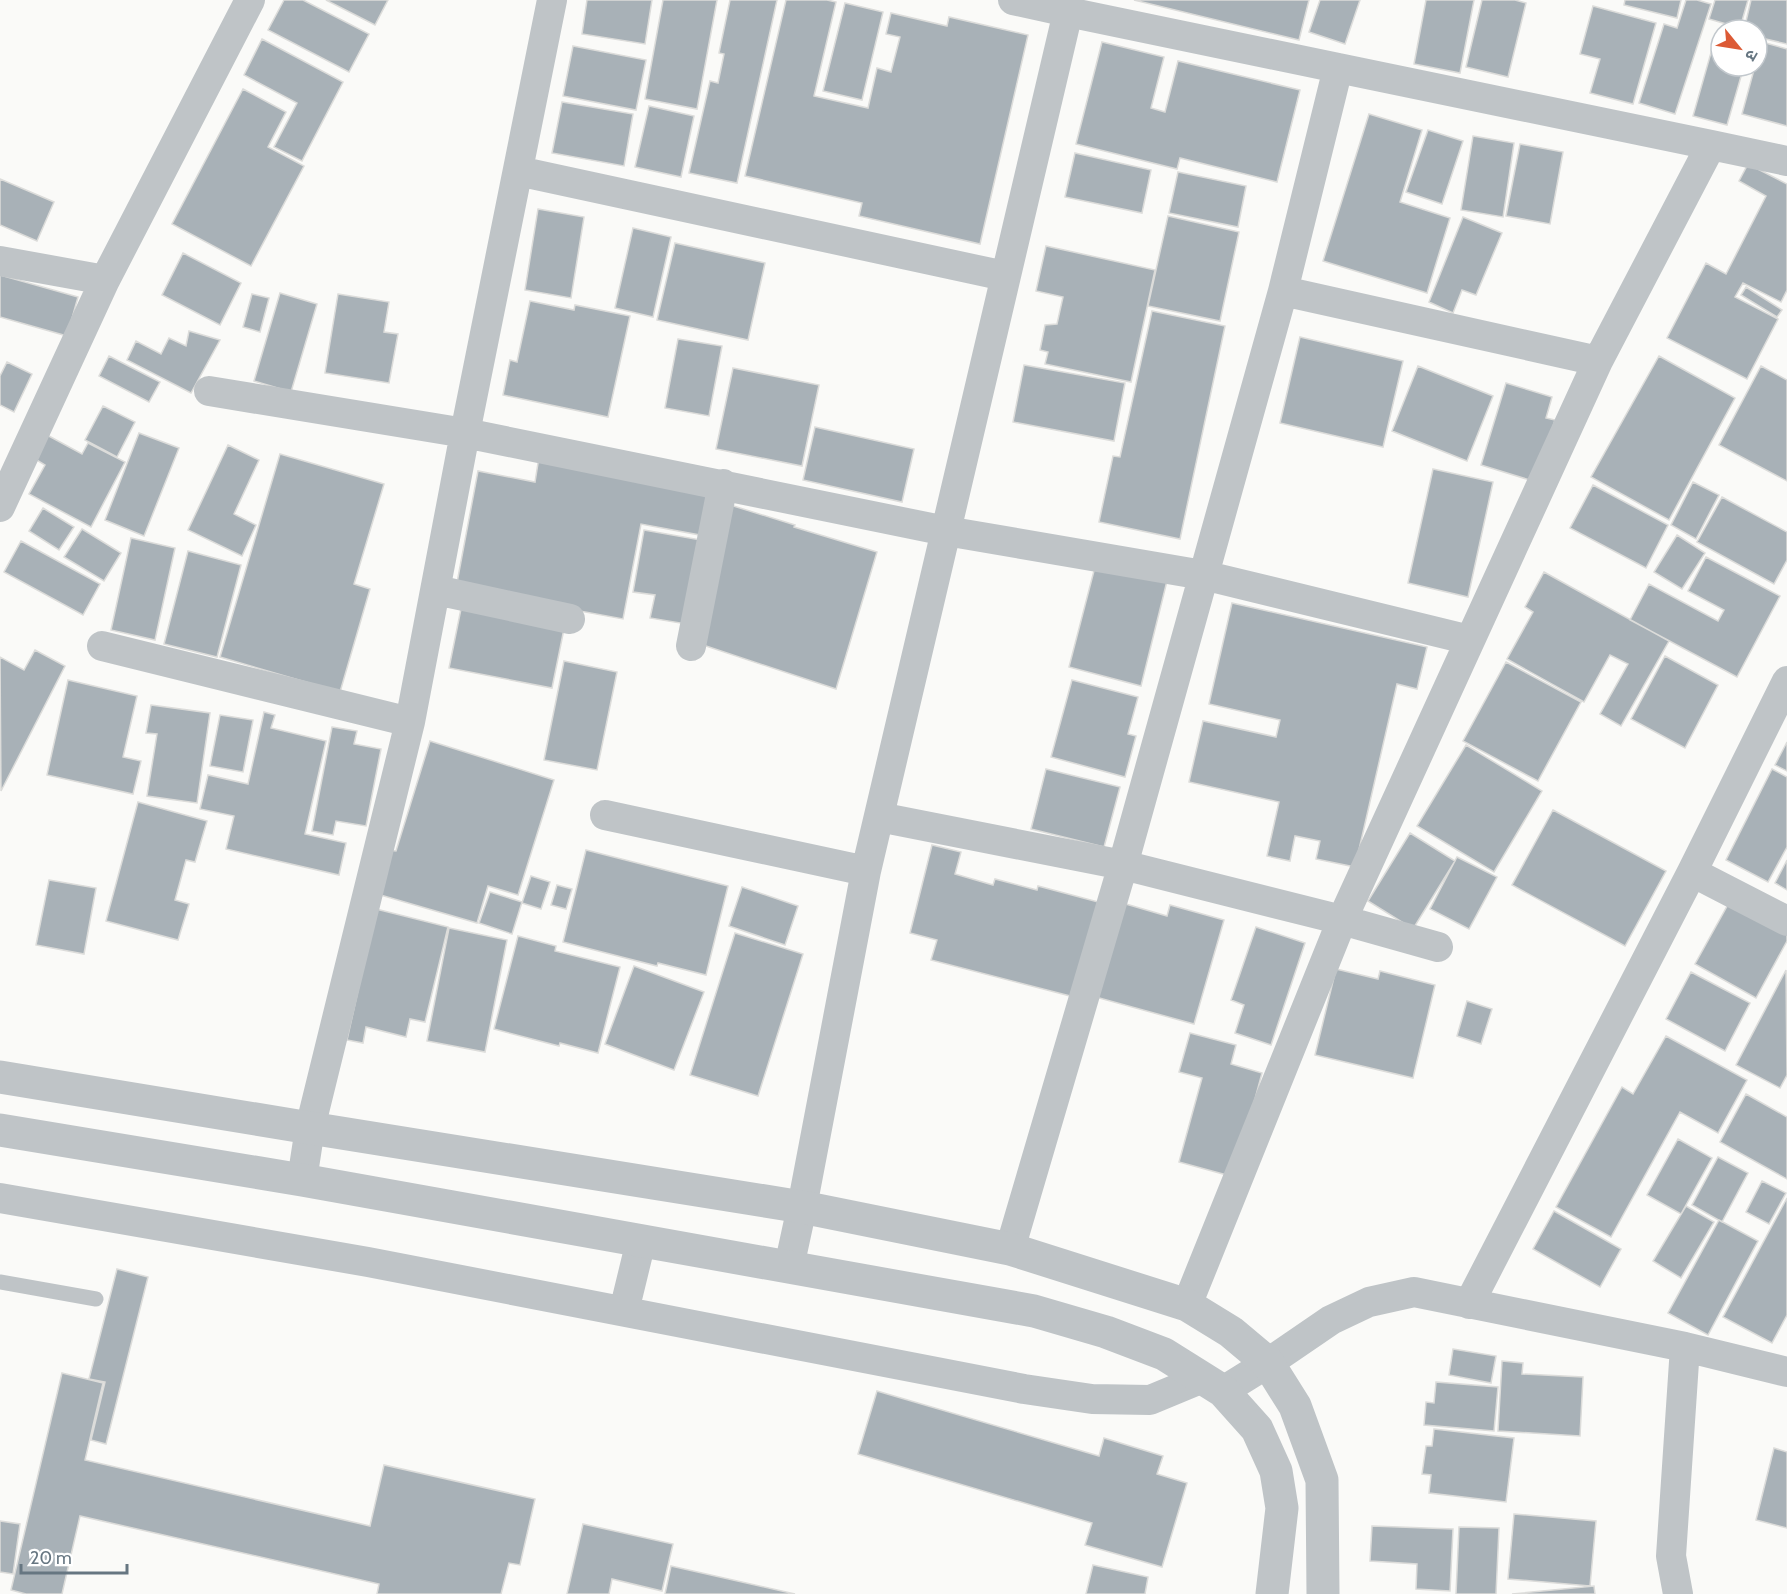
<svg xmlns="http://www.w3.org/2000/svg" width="1787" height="1594" font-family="Cabin,'Noto Sans Devanagari',sans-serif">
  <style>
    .building { fill: #a8b1b7; stroke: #dcdcda; stroke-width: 1.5 }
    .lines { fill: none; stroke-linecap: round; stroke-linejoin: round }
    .service { stroke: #bfc4c7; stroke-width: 15 }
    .minor { stroke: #bfc4c7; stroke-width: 30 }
    .tertiary { stroke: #bfc4c7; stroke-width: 33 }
  </style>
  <rect width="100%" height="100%" fill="#fafaf8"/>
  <!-- building -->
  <path class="building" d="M284 0H303L369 34 349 72 268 30Z
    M326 0H388L375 25Z
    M587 0H652L645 44 582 34Z
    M663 0H717L697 109 645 99Z
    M730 0H777L737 183 689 173 710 81 718 83 724 54 719 53Z
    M786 0H827L836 2 814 96 868 108 877 68 891 72 900 37 886 34 891 13 947 26 949 17 1028 35 980 244 859 216 862 203 745 176Z
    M1134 0H1309L1299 40Z
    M1320 0H1360L1345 44 1309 32Z
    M1426 0H1474L1460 73 1414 64Z
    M1482 0H1515L1526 3 1508 77 1466 67Z
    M1625 0H1681L1677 18 1624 5Z
    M1686 0H1697L1711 4 1675 114 1639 103 1664 24 1677 28Z
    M1715 0H1748L1740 28 1709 19Z
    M1751 0H1787V44L1757 37V30H1744Z
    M845 3 883 12 862 100 823 91Z
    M1593 6 1656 23 1633 104 1590 93 1600 59 1580 54Z
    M1716 35 1721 36V66H1744L1727 125 1693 116Z
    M262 39 343 82 302 161 274 147 297 103 244 75Z
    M1102 42 1164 57 1151 108 1165 112 1178 61 1300 90 1277 182 1180 158 1177 169 1076 144Z
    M1762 42 1787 49V126L1742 114 1755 66H1757Z
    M573 46 646 60 636 110 563 96Z
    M243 89 286 112 268 147 304 166 251 266 172 224Z
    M562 102 633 114 624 166 552 153Z
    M649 106 694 116 681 177 635 167Z
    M1369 114 1422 130 1400 202 1450 218 1427 293 1323 261Z
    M1428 130 1463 141 1442 204 1406 192Z
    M1473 136 1514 143 1503 217 1461 210Z
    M1520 144 1563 152 1550 224 1506 216Z
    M1075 153 1151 170 1142 213 1065 197Z
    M1748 164 1787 184V290L1781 302 1743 283 1735 297 1778 319 1747 379 1667 338 1706 263 1726 274 1766 196 1739 181Z
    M1178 172 1246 186 1238 227 1169 213Z
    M0 179 54 202 37 241 0 225Z
    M538 209 584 217 571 298 525 290Z
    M1168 216 1239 232 1220 321 1148 306Z
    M1463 217 1502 233 1476 295 1462 290 1453 313 1429 302Z
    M633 228 671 237 653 317 615 308Z
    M675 243 765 263 748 340 657 320Z
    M1046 246 1155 270 1131 382 1045 364 1048 352 1040 350 1045 325 1057 324 1063 297 1036 291Z
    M183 253 241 283 220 325 162 295Z
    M0 275 78 297 67 336 0 317Z
    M1746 287 1782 310 1777 317 1741 295Z
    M280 293 317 304 291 392 254 381Z
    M252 294 269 298 260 332 243 327Z
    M338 294 389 302 384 332 398 334 389 383 325 373Z
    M530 301 574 310 575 305 630 316 608 417 503 395 510 360 517 362Z
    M1152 311 1225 326 1180 539 1099 522 1113 456 1120 457Z
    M189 331 220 340 191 393 127 360 136 341 161 354 169 338 186 346Z
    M1300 337 1403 361 1383 447 1280 423Z
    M678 339 722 346 709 416 665 408Z
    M109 356 160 382 149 402 99 376Z
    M1659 356 1735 398 1669 520 1591 477Z
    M7 362 32 374 14 412 0 405V376Z
    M1024 365 1125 383 1114 441 1013 422Z
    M1418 366 1493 396 1467 461 1392 431Z
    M1761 366 1787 380V481L1719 445Z
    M733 368 819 385 802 466 716 449Z
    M1506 383 1552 397 1546 418 1555 420 1536 482 1481 465Z
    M103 406 135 422 117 457 85 440Z
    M815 427 914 449 902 502 803 480Z
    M139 433 179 448 144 536 105 520Z
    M47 435 82 454 88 443 125 462 91 527 29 494 45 465 35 459Z
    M228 445 259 460 234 514 256 525 242 556 188 530Z
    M280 454 384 484 354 584 370 589 340 692 220 657Z
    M539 457 708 489 700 535 641 524 623 619 456 588 478 471 535 482Z
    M1433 469 1493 482 1468 597 1408 583Z
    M1693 482 1719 495 1696 539 1671 525Z
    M1593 485 1668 525 1646 568 1570 528Z
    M1722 497 1787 532V560L1774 584 1697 542Z
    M727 504 795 525 794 527 877 552 836 689 697 643Z
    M43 508 74 527 59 550 29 531Z
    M82 529 121 553 104 581 64 557Z
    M644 530 701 540 686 624 650 618 655 595 633 592Z
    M1677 535 1705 553 1682 589 1654 572Z
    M131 538 175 548 155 640 111 630Z
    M21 541 100 584 83 615 4 572Z
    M188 551 241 565 217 657 164 644Z
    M1706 557 1780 596 1737 677 1630 620 1649 584 1718 621 1724 610 1688 591Z
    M1096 563 1167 581 1141 686 1069 667Z
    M1544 572 1669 641 1621 726 1600 714 1628 664 1610 655 1584 702 1507 659 1533 612 1525 607Z
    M1232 603 1427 647 1417 689 1397 684 1355 867 1316 859 1320 841 1295 836 1290 861 1267 856 1279 802 1189 782 1203 721 1276 737 1280 720 1209 704Z
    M462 604 565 624 552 688 449 668Z
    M35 650 65 666 1 791 0 657 24 670Z
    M1665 656 1718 685 1685 748 1631 719Z
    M564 661 617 672 597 770 544 760Z
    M1506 662 1581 702 1538 781 1463 741Z
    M68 680 137 696 123 757 141 761 133 794 47 775Z
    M1072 680 1138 697 1128 734 1136 736 1125 777 1051 757Z
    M151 705 210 713 197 803 147 796 157 734 146 733Z
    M264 712 275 715 271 728 326 741 305 834 346 843 339 875 226 849 234 816 200 809 208 775 248 784Z
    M220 715 253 720 243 772 210 766Z
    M332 727 357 731 354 744 381 749 366 826 336 821 333 835 312 831Z
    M430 741 554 780 518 895 488 886 477 923 377 894 388 850 396 851Z
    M1787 742V771L1775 765Z
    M1466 745 1542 791 1494 872 1417 826Z
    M1046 769 1120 787 1104 847 1031 829Z
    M1772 769 1787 777V847L1768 882 1726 860Z
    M138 802 207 821 195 862 186 860 175 900 189 904 178 940 106 921Z
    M1553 810 1666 871 1625 946 1512 885Z
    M1410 833 1455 861 1413 929 1368 901Z
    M932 845 961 852 955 874 993 885 995 879 1037 890 1038 886 1102 903 1078 998 931 960 937 940 910 933Z
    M586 850 728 886 706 975 658 963 657 966 563 942Z
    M1457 857 1497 877 1469 929 1430 909Z
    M1787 860V890L1775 883Z
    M531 876 550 882 541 909 522 903Z
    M49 880 96 888 84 954 36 945Z
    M557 885 572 889 566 909 551 905Z
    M742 887 798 906 785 945 729 926Z
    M490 892 522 902 512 934 479 923Z
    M1730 901 1787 931V941L1756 998 1695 964Z
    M1119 902 1167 916 1170 905 1224 920 1194 1024 1092 996Z
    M376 909 448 927 425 1022 410 1019 406 1037 366 1027 363 1043 347 1040Z
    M1256 927 1305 943 1271 1045 1235 1033 1244 1005 1231 1000Z
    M449 928 507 940 485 1052 427 1041Z
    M735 933 803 954 758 1096 690 1075Z
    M518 936 556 946 555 951 620 967 598 1053 560 1043 559 1046 494 1029Z
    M634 966 704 992 674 1070 605 1044Z
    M1336 969 1378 979 1380 971 1435 985 1413 1078 1315 1055Z
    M1786 970 1787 1075 1780 1088 1736 1065Z
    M1691 972 1750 1003 1725 1051 1666 1019Z
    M1467 1001 1492 1009 1481 1044 1457 1036Z
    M1190 1033 1236 1045 1231 1064 1262 1073 1234 1177 1179 1162 1202 1078 1179 1072Z
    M1666 1036 1747 1080 1718 1133 1680 1112 1611 1237 1556 1207 1622 1087 1633 1094Z
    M1746 1094 1787 1117V1179L1720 1142Z
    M1678 1139 1712 1158 1681 1214 1647 1195Z
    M1718 1157 1748 1173 1722 1222 1692 1205Z
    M1762 1181 1786 1193 1769 1224 1746 1212Z
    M1787 1198V1315L1772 1343 1723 1317Z
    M1686 1206 1714 1222 1681 1278 1653 1261Z
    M1554 1211 1621 1249 1600 1287 1533 1249Z
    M1719 1220 1758 1241 1708 1335 1668 1313Z
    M117 1269 148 1277 106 1444 91 1440 105 1382 89 1379Z
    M1453 1349 1496 1356 1491 1383 1449 1375Z
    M1502 1361 1523 1363 1522 1374 1583 1377 1580 1436 1498 1431Z
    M62 1373 103 1383 85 1460 370 1526 384 1465 535 1499 520 1565 509 1563 501 1594H377L379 1584 80 1516 62 1594H26L11 1590Z
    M1436 1382 1498 1387 1494 1431 1424 1425 1426 1402 1434 1403Z
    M877 1391 1099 1456 1104 1438 1163 1456 1157 1474 1187 1483 1162 1567 1085 1545 1092 1523 858 1454Z
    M1434 1429 1514 1438 1506 1502 1429 1493 1431 1475 1422 1474 1426 1446H1432Z
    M1774 1448 1787 1452V1528L1756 1520Z
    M1514 1514 1596 1521 1590 1586 1508 1579Z
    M0 1521 20 1524 13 1574 0 1572Z
    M583 1524 673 1544 662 1591 612 1579 609 1594H567Z
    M1372 1526 1453 1529 1450 1591 1416 1589 1417 1564 1370 1561Z
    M1459 1527 1499 1528 1496 1594H1456Z
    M1093 1565 1148 1577 1145 1594H1086Z
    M671 1566 795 1594H665Z
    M1594 1586 1595 1594H1512Z"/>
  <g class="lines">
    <!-- service -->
    <path class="service" d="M0 1282 96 1299"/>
    <!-- minor -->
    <path class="minor" d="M1068 12 1338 68
      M1711 145 1787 161
      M518 171 1005 276
      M0 261 105 280
      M1283 291 1598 361
      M209 391 465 433 946 531 1203 575 1470 640
      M0 507 105 280 250 0
      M436 590 570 619
      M102 646 410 722
      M691 646 723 484
      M605 815 866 871
      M879 817 1123 865 1342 920 1438 947
      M1692 872 1787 921
      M302 1180 310 1128 410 722 465 433 552 0
      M0 1198 368 1262 1024 1389 1092 1399 1150 1400 1203 1378
      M1010 1249 1123 865 1283 291 1338 68 1711 145 1598 361 1342 920 1187 1305
      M789 1267 802 1207 866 871 1068 12 1013 0
      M1469 1304 1692 872 1787 681
      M624 1311 641 1241
      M1223 1391 1268 1363 1331 1320 1369 1302 1414 1292 1685 1347 1787 1372
      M1678 1594 1671 1556 1685 1347"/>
    <!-- tertiary -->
    <path class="tertiary" d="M0 1077 310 1128 802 1207 1010 1249 1187 1305 1231 1332 1268 1363 1295 1406 1322 1480 1323 1594
      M0 1130 302 1180 1034 1311 1106 1332 1164 1354 1223 1391 1257 1429 1276 1471 1282 1508 1272 1594"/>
  </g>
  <!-- north arrow -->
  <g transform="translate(1739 48) rotate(120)"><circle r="28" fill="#ffffff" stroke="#c2c8cd" stroke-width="1.5"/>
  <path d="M0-4.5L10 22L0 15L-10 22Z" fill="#dc5a35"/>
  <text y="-9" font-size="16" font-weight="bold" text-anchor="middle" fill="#667681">उ</text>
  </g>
  <!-- scale -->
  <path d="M21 1564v9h106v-9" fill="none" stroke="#667681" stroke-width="3"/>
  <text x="30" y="1564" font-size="18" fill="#667681" stroke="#ffffff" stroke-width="4.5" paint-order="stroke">20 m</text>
</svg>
